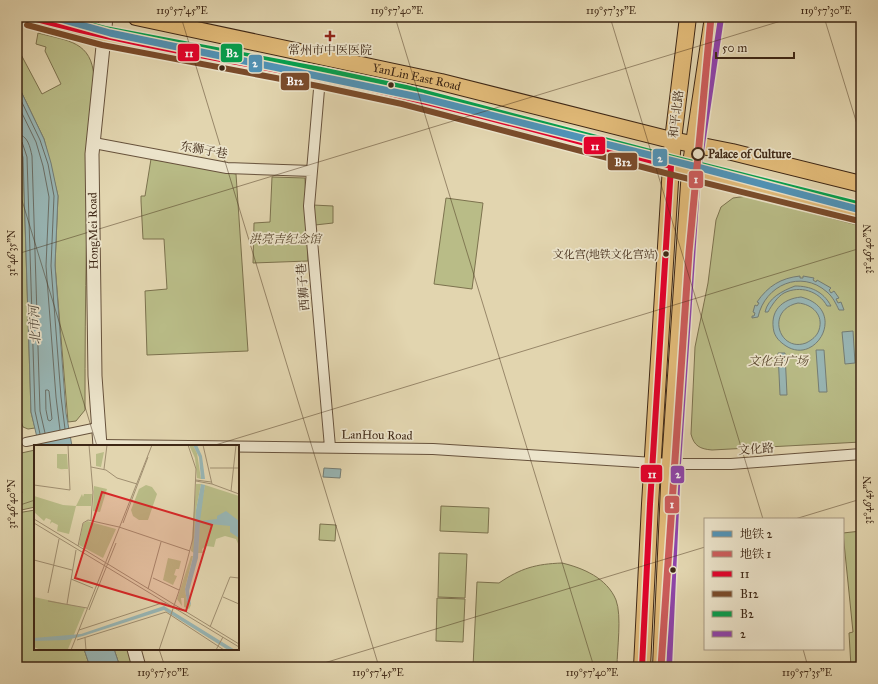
<svg xmlns="http://www.w3.org/2000/svg" width="878" height="684" font-family="'IM FELL Great Primer','Noto Serif SC',serif">
  <style>
    .green { fill: #b9bc87; stroke: #7c724e }
    .water { fill: #98b6b5; stroke: #747d75; fill-rule: evenodd }
    .lines { fill: none; stroke-linecap: round; stroke-linejoin: round }
    .shore { stroke: #6b6e65; stroke-width: 1 }
    .pedestrian-casing { stroke: #67523c; stroke-width: 10 }
    .minor-casing { stroke: #67523c; stroke-width: 12 }
    .tertiary-casing { stroke: #67523c; stroke-width: 15 }
    .primary-casing { stroke: #3e2715; stroke-width: 18 }
    .pedestrian { stroke: #ece4cb; stroke-width: 8 }
    .minor { stroke: #ece4cb; stroke-width: 10 }
    .tertiary { stroke: #ece4cb; stroke-width: 13 }
    .primary { stroke: #e1ba78; stroke-width: 16 }
    .bus-1-casing { stroke: #ece4cb; stroke-width: 9 }
    .bus-2-casing { stroke: #ece4cb; stroke-width: 9 }
    .bus-3-casing { stroke: #ece4cb; stroke-width: 9 }
    .bus-4-casing { stroke: #ece4cb; stroke-width: 9 }
    .bus-1 { stroke: #e4002b; stroke-width: 6 }
    .bus-2 { stroke: #7a4b2a; stroke-width: 6 }
    .bus-3 { stroke: #03a04e; stroke-width: 6 }
    .bus-4 { stroke: #8e44ad; stroke-width: 6 }
    .metro-1-casing { stroke: #ece4cb; stroke-width: 10 }
    .metro-2-casing { stroke: #ece4cb; stroke-width: 10 }
    .metro-1 { stroke: #5093b7; stroke-width: 7 }
    .metro-2 { stroke: #cd5c5c; stroke-width: 7 }
    .ticks { fill: none; stroke: #3e2715; stroke-width: 1; stroke-opacity: 0.45 }
    .poi-dot { fill: #8f2418; stroke: #ece4cb; stroke-width: 1.5 }
    .bus-dot { fill: #3e2715; stroke: #ece4cb; stroke-width: 1.5 }
    .stop-dot { fill: #ece4cb; stroke: #3e2715; stroke-width: 2 }
    .labels { text-anchor: middle; dominant-baseline: central; stroke-width: 3.5; stroke-linejoin: round; paint-order: stroke }
    .bus-label { font-size: 11px; fill: #3e2715; stroke: #ece4cb; text-anchor: end }
    .poi-label { font-size: 12px; fill: #3e2715; stroke: #ece4cb }
    .street-label { font-size: 12px; fill: #3e2715; stroke: #ece4cb }
    .stop-label { font-size: 12px; font-weight: bold; fill: #3e2715; stroke: #ece4cb; text-anchor: start }
    .park-label { font-size: 12px; font-style: italic; fill: #57452c; stroke: #ece4cb }
    .water-label { font-size: 13px; font-style: italic; fill: #544b3d; stroke: #ece4cb }
    .inset-road { fill: none; stroke: #a08f71; stroke-width: 1 }
    .view { fill: #d62828; fill-opacity: 0.15; stroke: #d62828; stroke-width: 2 }
    .inset-edge { fill: none; stroke: #3e2715; stroke-width: 2 }
    .line-badge { stroke: #ece4cb; stroke-width: 1.5 }
    .badge-label { font-size: 11px; text-anchor: middle; font-weight: bold; fill: #fff }
    .neatline { fill: none; stroke: #3e2715; stroke-width: 1.5 }
    .ticks-label { font-size: 10px; text-anchor: middle; fill: #3e2715 }
  </style>
  <rect width="100%" height="100%" fill="#e2d5af"/>
  <filter id="stains"><feTurbulence type="fractalNoise" baseFrequency=".005" numOctaves="4"/><feColorMatrix values="0 0 0 0 .2 0 0 0 0 .09 0 0 0 0 .02 0 0 0 .5 -.17"/></filter>
  <radialGradient id="worn" r=".72"><stop offset=".6" stop-color="#630" stop-opacity="0"/><stop offset="1" stop-color="#630" stop-opacity=".3"/></radialGradient>
  <!-- green -->
  <path class="green" d="M38 33C68 41 92 41 94 78 86 189 85 299 85 410L76 421 68 422 55 265 58 196 44 139 17 83V47L42 94 61 84 45 51 46 47 36 44Z
    M17 138 23 157 31 412 35 428 28 429 23 427 17 408V232L20 188 17 187Z
    M151 159 236 174 248 351 147 355 145 291 167 289 164 239H143L141 201V196H145Z
    M272 177 305 178 308 261 253 263 254 223 270 222Z
    M747 196 861 226V442L712 450C700 449 694 446 691 434L695 347 708 283 716 220 721 207 733 198Z
    M446 198 483 203 472 289 434 284Z
    M313 205 333 206V223L315 225Z
    M35 450V507L17 511V494L22 493 17 464V454Z
    M441 506 489 508 488 533 440 531Z
    M35 510V649H84L90 667H17V513Z
    M320 524 336 525 335 541 319 540Z
    M861 531V667H851L849 633 853 632 843 533Z
    M439 553 467 554 465 598 438 597Z
    M562 563C583 568 607 578 616 600 622 616 617 649 617 667H473L477 582 499 583C521 568 536 564 562 563Z
    M437 598 465 599 463 642 436 641Z
    M114 649H131L136 667H120Z"/>
  <!-- water -->
  <path class="water" d="M17 83 44 139 51 163 58 196 55 265 66 413 72 446H39L31 412 23 157 17 138Z
    M800 276V278H803V276L814 278 813 280 816 282 817 280 831 288 829 290 831 293 834 291 839 298 836 299 838 303 841 302 844 310H839C836 304 833 297 827 292 801 269 765 285 758 317L752 318V316H754L755 313 753 312 755 305 757 306 759 303 757 302C768 286 781 278 800 276Z
    M795 286C810 286 823 291 831 306H827C819 291 800 285 784 293 777 297 772 305 768 312H765C768 298 782 291 795 286Z
    M801 297C848 309 817 366 786 346 780 342 776 338 774 332 769 311 782 299 801 297ZM798 303C812 304 824 315 819 330 817 336 812 340 806 343 779 353 765 310 798 303Z
    M853 331 855 363 845 364 842 332Z
    M816 350H824L827 392H819Z
    M778 353H785L787 395H780Z
    M324 468 341 469 340 478 323 477Z
    M84 649H114L120 667H90Z"/>
  <g class="lines">
    <!-- shore -->
    <path class="shore" d="M17 92 40 140 48 164 54 196 51 266 61 397 65 429
      M17 103 36 142 43 166 49 197 46 266 56 397 60 430
      M17 134C28 135 30 147 32 156L40 411 45 433
      M17 139 22 142 27 157 35 411 40 434
      M46 390H48L49 391 52 419 50 421 48 420 46 410Z"/>
    <defs>
      <path id="pedestrian" d="M26 442 93 428"/>
      <path id="minor" d="M320 78 309 206 330 447
        M94 143 227 168 312 171
        M100 445 433 449 670 464H731L861 454"/>
      <path id="tertiary" d="M100 446 95 376 92 154 106 17
        M134 649 139 667"/>
      <g id="primary">
        <path d="M29 17 103 37 320 78 404 96 671 166 861 213"/>
        <path id="s1" d="M136 17 441 82 667 139 732 152 861 184"/>
        <path d="M642 667 650 504 671 166 673 140 688 17"/>
        <path d="M661 667 670 464 690 170 713 17"/>
      </g>
    </defs>
    <!-- pedestrian casing -->
    <use href="#pedestrian" class="pedestrian-casing"/>
    <!-- minor casing -->
    <use href="#minor" class="minor-casing"/>
    <!-- tertiary casing -->
    <use href="#tertiary" class="tertiary-casing"/>
    <!-- primary casing -->
    <use href="#primary" class="primary-casing"/>
    <!-- pedestrian -->
    <use href="#pedestrian" class="pedestrian"/>
    <!-- minor -->
    <use href="#minor" class="minor"/>
    <!-- tertiary -->
    <use href="#tertiary" class="tertiary"/>
    <!-- primary -->
    <use href="#primary" class="primary"/>
    <defs>
      <path id="bus-1" d="M29 17C139 47 252 63 363 87 466 110 568 139 671 166L650 504 642 667"/>
      <path id="bus-2" d="M27 25 102 45 318 86 402 104 669 174 859 221"/>
      <path id="bus-3" d="M60 17 105 29 321 70 406 88 673 158 861 205"/>
      <path id="bus-4" d="M669 667 678 464 698 171 721 18"/>
    </defs>
    <!-- bus-1 casing -->
    <use href="#bus-1" class="bus-1-casing"/>
    <!-- bus-2 casing -->
    <use href="#bus-2" class="bus-2-casing"/>
    <!-- bus-3 casing -->
    <use href="#bus-3" class="bus-3-casing"/>
    <!-- bus-4 casing -->
    <use href="#bus-4" class="bus-4-casing"/>
    <!-- bus-1 -->
    <use href="#bus-1" class="bus-1"/>
    <!-- bus-2 -->
    <use href="#bus-2" class="bus-2"/>
    <!-- bus-3 -->
    <use href="#bus-3" class="bus-3"/>
    <!-- bus-4 -->
    <use href="#bus-4" class="bus-4"/>
    <defs>
      <path id="metro-1" d="M53 17 110 33 423 98 701 168 861 210"/>
      <path id="metro-2" d="M661 667 689 252 711 17"/>
    </defs>
    <!-- metro-1 casing -->
    <use href="#metro-1" class="metro-1-casing"/>
    <!-- metro-2 casing -->
    <use href="#metro-2" class="metro-2-casing"/>
    <!-- metro-1 -->
    <use href="#metro-1" class="metro-1"/>
    <!-- metro-2 -->
    <use href="#metro-2" class="metro-2"/>
  </g>
  <!-- ticks -->
  <path class="ticks" d="M181 17 379 667M395 17 594 667M610 17 763 519M824 17 861 137M17 184 97 446M17 254 794 17M212 446 861 248M17 506 35 500M795 519 861 499M159 649 165 667M803 649 808 667M311 667 705 547"/>
  <!-- markers -->
  <path class="poi-dot" d="M328 30h4v4h4v4h-4v4h-4v-4h-4v-4h4z"/>
  <g class="bus-dot">
    <circle cx="222" cy="68" r="3.5"/>
    <circle cx="391" cy="85" r="3.5"/>
    <circle cx="666" cy="254" r="3.5"/>
    <circle cx="673" cy="570" r="3.5"/>
  </g>
  <circle class="stop-dot" cx="698" cy="154" r="6"/>
  <g class="labels">
    <!-- bus labels -->
    <g class="bus-label">
      <text x="658" y="254">文化宫(地铁文化宫站)</text>
    </g>
    <!-- poi labels -->
    <g class="poi-label">
      <text x="330" y="50">常州市中医医院</text>
    </g>
    <!-- street labels -->
    <g class="street-label">
      <text stroke="none"><textPath href="#s1" startOffset="287">YanLin East Road</textPath></text>
      <text transform="translate(676 114) rotate(-83)">和平北路</text>
      <text transform="translate(204 150) rotate(10)">东狮子巷</text>
      <text transform="translate(93 231) rotate(-91)">HongMei Road</text>
      <text transform="translate(303 287) rotate(-95)">西狮子巷</text>
      <text transform="translate(377 435) rotate(1)">LanHou Road</text>
      <text transform="translate(756 449) rotate(-4)">文化路</text>
    </g>
    <!-- stop labels -->
    <g class="stop-label">
      <text x="708" y="154">Palace of Culture</text>
    </g>
    <!-- park labels -->
    <g class="park-label">
      <text x="285" y="239">洪亮吉纪念馆</text>
      <text x="778" y="361">文化宫广场</text>
    </g>
    <!-- water labels -->
    <g class="water-label">
      <text transform="translate(35 325) rotate(-93)">北市河</text>
    </g>
  </g>
  <!-- overview -->
  <g transform="translate(34 445)">
    <rect width="205" height="205" fill="#e2d5af"/>
    <path d="M155 0H159L163 8 167 34 163 33 161 13ZM70 7 67 22 62 21V9ZM23 9H33L34 24H27L33 26 23 23ZM162 39H167L162 65 160 108 157 106ZM112 40 118 42 123 49 114 75H105L99 71 97 65 105 44ZM171 40 205 51V101L202 94 191 91 182 94 180 102 172 101 168 104 169 108H164L166 67ZM60 41 73 44 66 67 59 66ZM48 49 49 52 50 49H58L57 61H42ZM0 51 29 60 42 61 35 89 23 86 24 80 18 77 16 79 17 75 12 73 10 76 0 67ZM53 76 82 84 69 113 45 100 49 79ZM157 111H159L151 144 153 157 157 160 155 164 150 162V153H147L148 161 143 154ZM134 113 147 116 145 124H142L140 130 143 131 139 140 129 135ZM0 152 51 163 34 204 7 205 0 202Z" fill="#b9bc87"/>
    <path d="M159 0H163L168 11 171 34H167L165 12ZM167 39 171 40 166 76 183 74V71L192 66 205 76V93L196 87V81L166 78 164 113 155 146 157 160 153 157 151 144 159 112 162 65ZM130 161 201 205H194L130 165 49 191 32 195 0 196V193L47 189Z" fill="#98b6b5"/>
    <path class="inset-road" d="M55 0 59 47 57 75M169 0 178 39 205 49M57 22 72 25 83 33 103 39M176 23H205M70 24 73 0M162 35 177 37M162 36 178 39M0 40 36 45 34 0M197 46 202 0M0 74 205 199M0 78 205 202M89 78 114 12M44 101 49 78 54 75 85 82 156 106M0 115 38 125M119 133 145 145M37 134 59 143M114 144 127 97M14 148 25 94M189 152 205 159M14 156 53 163M33 159 42 105M55 165 82 98M176 182 196 132 205 133M45 185 128 158 132 159M51 193 52 205M43 195 132 167 190 205M37 205 118 0M79 205H104M125 205 146 143 159 93 162 24 154 0M182 205 189 192"/>
    <path class="view" d="M68 47 178 80 152 166 41 133Z"/>
    <rect width="205" height="205" class="inset-edge"/>
  </g>
  <g class="line-badge">
    <rect x="177" y="43" width="23" height="19" rx="4" fill="#e4002b"/>
    <rect x="220" y="43" width="23" height="20" rx="4" fill="#03a04e"/>
    <rect x="248" y="54" width="15" height="19" rx="4" fill="#5093b7"/>
    <rect x="280" y="72" width="30" height="19" rx="4" fill="#7a4b2a"/>
    <rect x="583" y="136" width="23" height="19" rx="4" fill="#e4002b"/>
    <rect x="652" y="148" width="16" height="19" rx="4" fill="#5093b7"/>
    <rect x="607" y="152" width="31" height="19" rx="4" fill="#7a4b2a"/>
    <rect x="688" y="170" width="16" height="19" rx="4" fill="#cd5c5c"/>
    <rect x="640" y="464" width="23" height="19" rx="4" fill="#e4002b"/>
    <rect x="670" y="465" width="15" height="19" rx="4" fill="#8e44ad"/>
    <rect x="664" y="495" width="16" height="19" rx="4" fill="#cd5c5c"/>
  </g>
  <g class="badge-label">
    <text x="189" y="57">11</text>
    <text x="232" y="57">B2</text>
    <text x="255" y="67">2</text>
    <text x="295" y="85">B12</text>
    <text x="595" y="150">11</text>
    <text x="660" y="162">2</text>
    <text x="623" y="166">B12</text>
    <text x="696" y="183">1</text>
    <text x="652" y="478">11</text>
    <text x="678" y="478">2</text>
    <text x="672" y="508">1</text>
  </g>
  <!-- margin -->
  <rect width="878" height="684" fill="none" stroke="#e2d5af" stroke-width="44"/>
  <!-- legend -->
  <rect x="704" y="518" width="140" height="132" fill="#ece4cb" stroke="#a69882"/>
  <rect x="712" y="531" width="20" height="6" fill="#5093b7" stroke="#a69882"/>
  <text x="740" y="538" font-size="12" fill="#3e2715">地铁 2</text>
  <rect x="712" y="551" width="20" height="6" fill="#cd5c5c" stroke="#a69882"/>
  <text x="740" y="558" font-size="12" fill="#3e2715">地铁 1</text>
  <rect x="712" y="571" width="20" height="6" fill="#e4002b" stroke="#a69882"/>
  <text x="740" y="578" font-size="12" fill="#3e2715">11</text>
  <rect x="712" y="591" width="20" height="6" fill="#7a4b2a" stroke="#a69882"/>
  <text x="740" y="598" font-size="12" fill="#3e2715">B12</text>
  <rect x="712" y="611" width="20" height="6" fill="#03a04e" stroke="#a69882"/>
  <text x="740" y="618" font-size="12" fill="#3e2715">B2</text>
  <rect x="712" y="631" width="20" height="6" fill="#8e44ad" stroke="#a69882"/>
  <text x="740" y="638" font-size="12" fill="#3e2715">2</text>
  <!-- scale -->
  <path d="M716 52v6h78v-6" fill="none" stroke="#3e2715" stroke-width="2"/>
  <text x="722" y="52" font-size="12" fill="#3e2715" stroke="#ece4cb" stroke-width="3" paint-order="stroke">50 m</text>
  <rect x="22" y="22" width="834" height="640" class="neatline"/>
  <g class="ticks-label">
    <text x="182" y="14">119°57'45"E</text>
    <text x="397" y="14">119°57'40"E</text>
    <text x="611" y="14">119°57'35"E</text>
    <text x="826" y="14">119°57'30"E</text>
    <text transform="translate(867 249) rotate(-90)" y="4">31°46'40"N</text>
    <text transform="translate(11 253) rotate(-90)" y="4">31°46'35"N</text>
    <text transform="translate(867 500) rotate(-90)" y="4">31°46'45"N</text>
    <text transform="translate(11 504) rotate(-90)" y="4">31°46'40"N</text>
    <text x="163" y="676">119°57'50"E</text>
    <text x="378" y="676">119°57'45"E</text>
    <text x="592" y="676">119°57'40"E</text>
    <text x="807" y="676">119°57'35"E</text>
  </g>
  <rect width="100%" height="100%" filter="url(#stains)"/>
  <rect width="100%" height="100%" fill="url(#worn)"/>
</svg>
